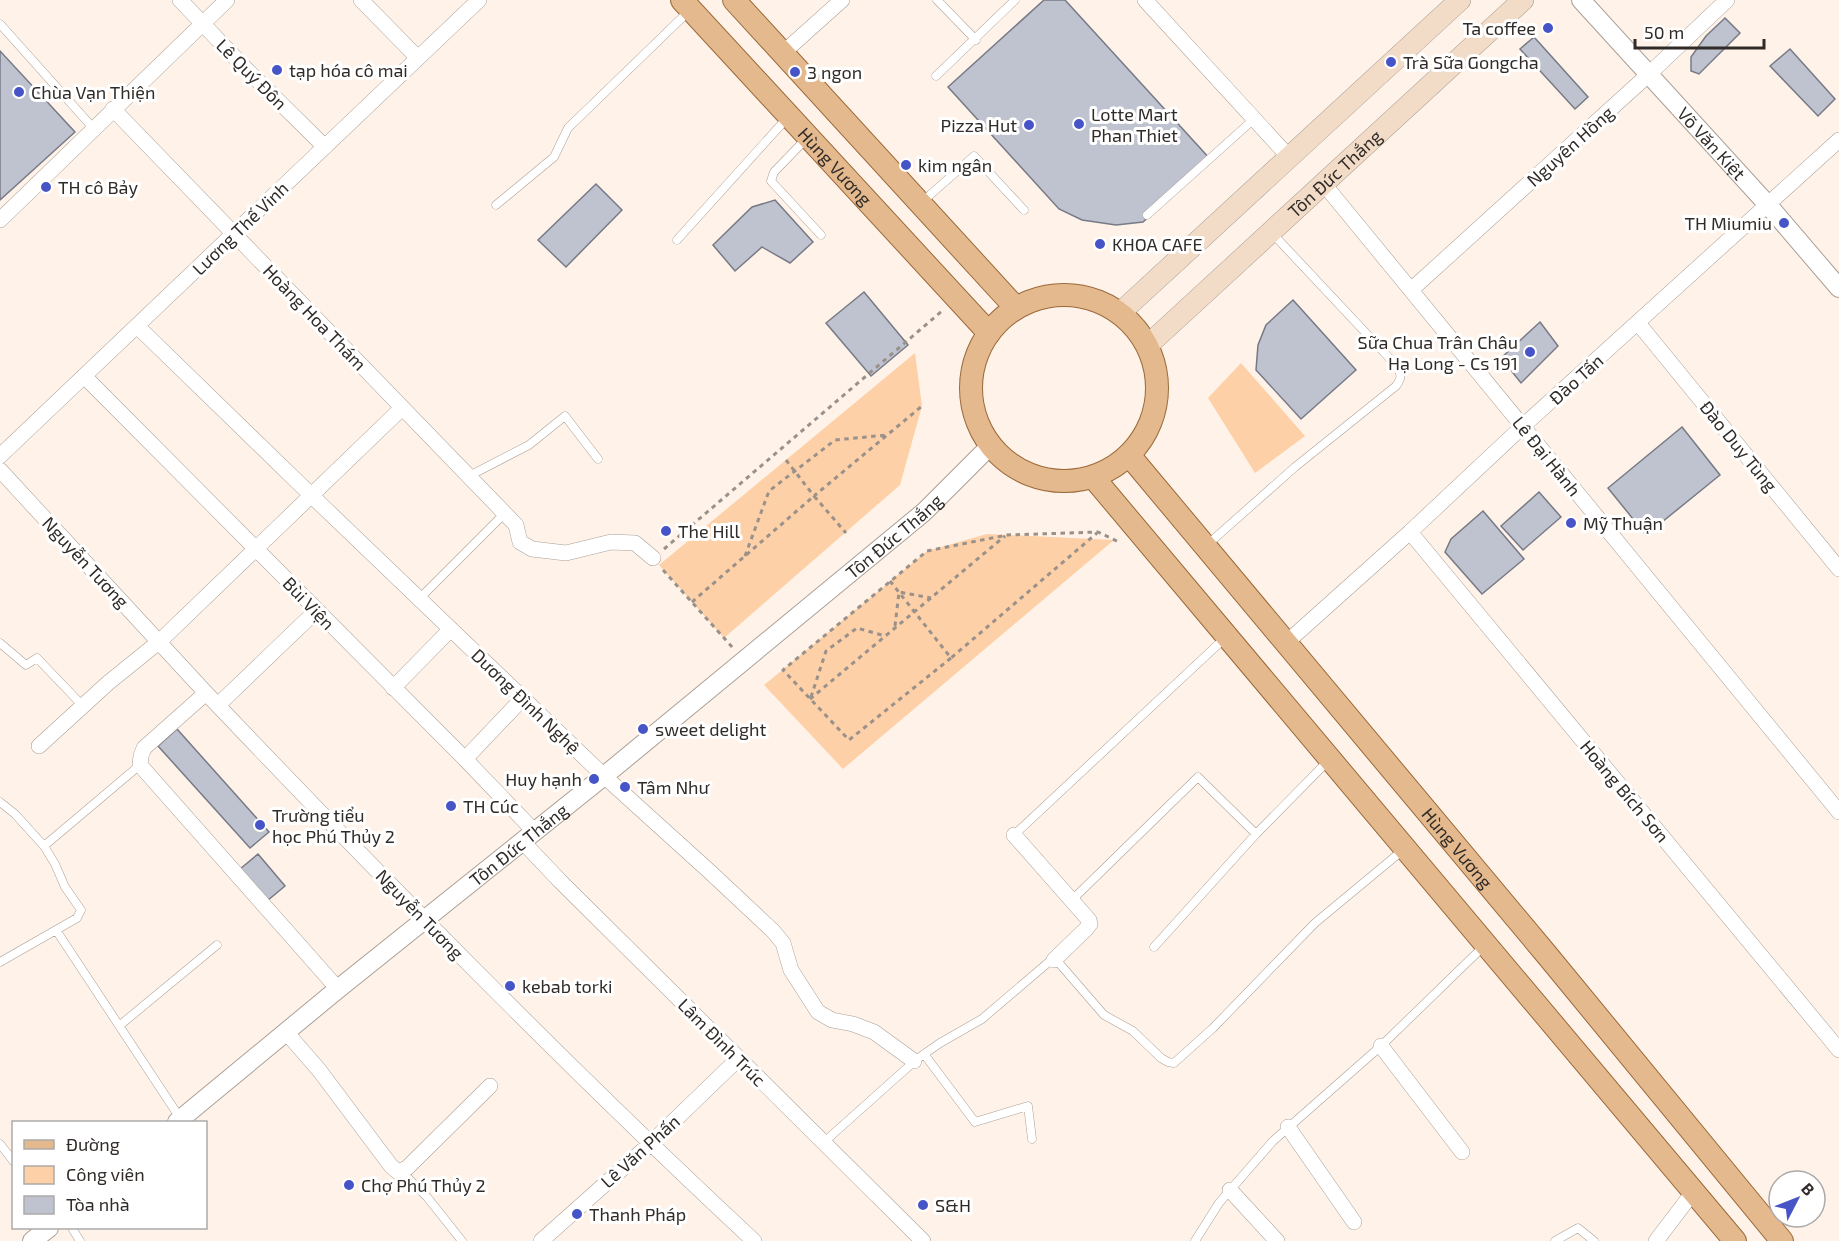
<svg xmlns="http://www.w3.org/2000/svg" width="1839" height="1241" font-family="'Exo 2',sans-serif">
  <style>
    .green { fill: #fdd0a8 }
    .building { fill: #bfc3cf; stroke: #777a86; stroke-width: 1.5 }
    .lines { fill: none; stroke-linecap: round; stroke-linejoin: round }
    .service-casing { stroke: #aa9f96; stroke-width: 9 }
    .minor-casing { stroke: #aa9f96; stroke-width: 16 }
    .tertiary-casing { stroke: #aa9f96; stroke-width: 20 }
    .secondary-casing { stroke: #aa9f96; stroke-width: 22 }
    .primary-casing { stroke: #9a693a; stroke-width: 24 }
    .path { stroke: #99918a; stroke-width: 3; stroke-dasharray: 4.5 4.5; stroke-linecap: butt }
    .service { stroke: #fff; stroke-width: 8 }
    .minor { stroke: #fff; stroke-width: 15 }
    .tertiary { stroke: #fff; stroke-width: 18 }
    .secondary { stroke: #f2dcc7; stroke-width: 21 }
    .primary { stroke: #e5b98e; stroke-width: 22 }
    .poi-dot { fill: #4654c8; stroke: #fff; stroke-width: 2 }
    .labels { text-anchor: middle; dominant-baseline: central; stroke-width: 6; stroke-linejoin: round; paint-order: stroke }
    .poi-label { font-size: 18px; fill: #302b28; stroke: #fff; text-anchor: start }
    .street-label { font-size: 18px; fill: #302b28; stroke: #fff }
  </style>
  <rect width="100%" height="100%" fill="#fff3e9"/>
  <!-- green -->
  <path class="green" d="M915 353 922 406 900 485 724 638 659 565Z
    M1241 363 1305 436 1255 473 1208 398Z
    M987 534 1114 540 843 769 764 685 927 551Z"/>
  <!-- building -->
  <path class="building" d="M1044 0H1065L1211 160 1143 222 1116 225 1082 220 1059 209 948 87Z
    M1725 18 1740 33 1699 74 1691 71V57L1706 36Z
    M1534 37 1588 97 1575 109 1520 49Z
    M1790 49 1835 99 1818 116 1770 66Z
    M0 51 75 132 0 200Z
    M596 184 622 210 566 267 538 240Z
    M775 200 813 242 790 263 762 247 735 271 713 245 752 207Z
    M864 292 908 345 871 376 826 323Z
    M1293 300 1356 370 1301 419 1256 370 1258 345 1266 325Z
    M1540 322 1558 346 1521 383 1501 358Z
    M1682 427 1720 475 1646 535 1608 488Z
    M1539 492 1561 517 1523 550 1501 526Z
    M1483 511 1524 559 1482 594 1445 552 1451 539Z
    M177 729 269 832 250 848 158 746Z
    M258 854 285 886 267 901 240 869Z"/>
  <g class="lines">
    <defs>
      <path id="service" d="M937 0 976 40
        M0 24 94 129
        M936 76 1015 0
        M807 138 774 172 771 181 821 235
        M922 202 974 156 1024 210
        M496 205 554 157 568 128 690 10
        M1147 215 1254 119
        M677 240 788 117
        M469 476 529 445 565 416 598 459
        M1207 545 1295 467 1396 386C1403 377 1401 373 1395 364L1272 233
        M419 599 505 513
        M0 643 26 665 37 658 83 706
        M0 802 15 814 44 846 55 864 65 887 81 910 77 918 0 962
        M1014 835 1226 637
        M44 846 140 765
        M1072 900 1198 777 1256 834 1329 760
        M56 930 180 1118
        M1154 947 1256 834
        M119 1026 217 945
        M924 1054 975 1122 1028 1106 1032 1139
        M823 1143 917 1059 940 1043 982 1019 1050 961 1054 960 1059 963 1104 1015 1133 1031 1161 1058 1168 1062 1174 1063 1213 1028 1315 923 1403 850
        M0 1144 14 1162
        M402 1172 427 1197 462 1241
        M72 1228 80 1241
        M1195 1241 1219 1203 1273 1141 1381 1046 1485 945
        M1555 1241 1578 1228 1594 1241"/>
      <path id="minor" d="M180 0 246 69 325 147
        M361 0 418 58
        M1145 0 1289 157
        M784 52 842 0
        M113 109 516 525 520 542 532 549 566 553 611 542 635 543 653 558
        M1323 183 1839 812
        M0 220 227 0
        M1411 290 1648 75 1727 0
        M1638 323 1839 569
        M137 326 312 496 604 776 709 871 773 931 783 943 791 970 818 1012 832 1020 853 1024 874 1032 914 1061
        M84 376 465 759 534 831
        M0 456 479 0
        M0 470C69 544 137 619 206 693 384 880 565 1065 754 1241
        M1410 532 1839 1050
        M1286 643 1410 532 1523 426 1839 140
        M393 688 451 629
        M206 693 144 748 141 756 140 765 338 989
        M218 705 316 611
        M39 746 108 683 160 641 402 408
        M465 759 523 698
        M1014 835 1089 920 1090 924 1086 929 1054 960
        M522 841 560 881 923 1241
        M286 1032 319 1070 391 1166 398 1172 407 1168 490 1086
        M1381 1046 1462 1152
        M1288 1127 1354 1222
        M1230 1190 1277 1241
        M541 1241 650 1144 738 1059
        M1656 1241 1694 1191"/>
      <g id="tertiary">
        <path id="s1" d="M1581 0 1768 205 1839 288"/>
        <path id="s2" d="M177 1122 338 989 604 776 924 512 991 445"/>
        <path d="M32 1241 49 1228"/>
      </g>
      <g id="secondary">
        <path d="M1120 313 1460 0"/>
        <path id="s3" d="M1147 346 1523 0"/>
      </g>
      <g id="primary">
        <path id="s4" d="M682 0 989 333"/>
        <path d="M734 0 1016 308"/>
        <circle cx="1064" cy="388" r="93"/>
        <path id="s5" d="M1129 455 1547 955 1782 1241"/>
        <path d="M1093 477 1735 1241"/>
      </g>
    </defs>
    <!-- service casing -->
    <use href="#service" class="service-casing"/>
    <!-- minor casing -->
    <use href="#minor" class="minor-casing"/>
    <!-- tertiary casing -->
    <use href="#tertiary" class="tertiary-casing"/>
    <!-- secondary casing -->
    <use href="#secondary" class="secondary-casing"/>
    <!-- primary casing -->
    <use href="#primary" class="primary-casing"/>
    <!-- path -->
    <path class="path" d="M786 460 814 496 922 406
      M664 549 942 311
      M745 556 769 491 835 440 887 435
      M663 570 733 648
      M890 581 951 658 1097 533
      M692 602 814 496 846 533
      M895 626 899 592 931 598
      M951 658 849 740 783 670 927 551 1007 535 1098 532 1121 543
      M811 697 826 651 857 628 885 636
      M810 699 1005 536"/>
    <!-- service -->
    <use href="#service" class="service"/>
    <!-- minor -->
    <use href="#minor" class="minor"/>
    <!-- tertiary -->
    <use href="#tertiary" class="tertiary"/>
    <!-- secondary -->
    <use href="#secondary" class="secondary"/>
    <!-- primary -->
    <use href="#primary" class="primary"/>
  </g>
  <!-- markers -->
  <g class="poi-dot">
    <circle cx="1548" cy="28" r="6"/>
    <circle cx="1391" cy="62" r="6"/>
    <circle cx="277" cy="70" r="6"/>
    <circle cx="795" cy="72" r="6"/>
    <circle cx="19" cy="92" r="6"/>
    <circle cx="1079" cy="124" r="6"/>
    <circle cx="1029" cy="125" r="6"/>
    <circle cx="906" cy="165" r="6"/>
    <circle cx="46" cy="187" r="6"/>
    <circle cx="1784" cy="223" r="6"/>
    <circle cx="1100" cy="244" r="6"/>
    <circle cx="1530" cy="352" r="6"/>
    <circle cx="1571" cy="523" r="6"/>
    <circle cx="666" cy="531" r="6"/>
    <circle cx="643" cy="729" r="6"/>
    <circle cx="594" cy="779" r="6"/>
    <circle cx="625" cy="787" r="6"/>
    <circle cx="451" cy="806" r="6"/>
    <circle cx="260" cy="825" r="6"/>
    <circle cx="510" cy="986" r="6"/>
    <circle cx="349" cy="1185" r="6"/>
    <circle cx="923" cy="1205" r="6"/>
    <circle cx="577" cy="1214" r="6"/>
  </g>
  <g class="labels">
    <!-- poi labels -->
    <g class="poi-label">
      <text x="1536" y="28" text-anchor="end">Ta coffee</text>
      <text x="1403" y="62">Trà Sữa Gongcha</text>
      <text x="289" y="70">tạp hóa cô mai</text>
      <text x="807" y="72">3 ngon</text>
      <text x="31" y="92">Chùa Vạn Thiện</text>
      <text x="1091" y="114">Lotte Mart<tspan x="1091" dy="21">Phan Thiet</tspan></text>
      <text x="1017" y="125" text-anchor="end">Pizza Hut</text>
      <text x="918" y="165">kim ngân</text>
      <text x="58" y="187">TH cô Bảy</text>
      <text x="1772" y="223" text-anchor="end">TH Miumiu</text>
      <text x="1112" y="244">KHOA CAFE</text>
      <text x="1518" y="342" text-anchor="end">Sữa Chua Trân Châu<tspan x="1518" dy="21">Hạ Long - Cs 191</tspan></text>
      <text x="1583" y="523">Mỹ Thuận</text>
      <text x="678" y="531">The Hill</text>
      <text x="655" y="729">sweet delight</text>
      <text x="582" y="779" text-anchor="end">Huy hạnh</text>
      <text x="637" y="787">Tâm Như</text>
      <text x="463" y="806">TH Cúc</text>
      <text x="272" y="815">Trường tiểu<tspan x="272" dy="21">học Phú Thủy 2</tspan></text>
      <text x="522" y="986">kebab torki</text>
      <text x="361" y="1185">Chợ Phú Thủy 2</text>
      <text x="935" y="1205">S&amp;H</text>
      <text x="589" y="1214">Thanh Pháp</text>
    </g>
    <!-- street labels -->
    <g class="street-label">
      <text transform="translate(252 74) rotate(45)">Lê Quý Đôn</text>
      <text stroke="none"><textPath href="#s1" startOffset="194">Võ Văn Kiệt</textPath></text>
      <text transform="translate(1570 146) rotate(-42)">Nguyên Hồng</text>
      <text stroke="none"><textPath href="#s4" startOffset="226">Hùng Vương</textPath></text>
      <text stroke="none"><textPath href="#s3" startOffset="255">Tôn Đức Thắng</textPath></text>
      <text transform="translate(240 228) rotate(-44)">Lương Thế Vinh</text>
      <text transform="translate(315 317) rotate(46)">Hoàng Hoa Thám</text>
      <text transform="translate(1576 379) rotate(-42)">Đào Tấn</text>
      <text transform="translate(1739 446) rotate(51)">Đào Duy Tùng</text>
      <text transform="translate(1547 456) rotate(51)">Lê Đại Hành</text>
      <text stroke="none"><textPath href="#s2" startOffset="926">Tôn Đức Thắng</textPath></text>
      <text transform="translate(86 562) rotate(47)">Nguyễn Tương</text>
      <text transform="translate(309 603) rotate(46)">Bùi Viện</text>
      <text transform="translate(526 701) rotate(44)">Dương Đình Nghệ</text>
      <text transform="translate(1625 791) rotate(50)">Hoàng Bích Sơn</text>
      <text stroke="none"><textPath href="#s2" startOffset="440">Tôn Đức Thắng</textPath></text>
      <text stroke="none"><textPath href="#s5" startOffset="512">Hùng Vương</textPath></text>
      <text transform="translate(420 914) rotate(46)">Nguyễn Tương</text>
      <text transform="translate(722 1042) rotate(45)">Lâm Đình Trúc</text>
      <text transform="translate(640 1151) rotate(-42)">Lê Văn Phấn</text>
    </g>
  </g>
  <!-- legend -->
  <rect x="12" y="1121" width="195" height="108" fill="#ffffff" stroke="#acaaa9" stroke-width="1.5"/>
  <rect x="24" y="1140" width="30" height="9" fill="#e5b98e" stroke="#acaaa9" stroke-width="1.5"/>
  <text x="66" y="1151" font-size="18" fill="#302b28">Đường</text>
  <rect x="24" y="1166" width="30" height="18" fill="#fdd0a8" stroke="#acaaa9" stroke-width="1.5"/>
  <text x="66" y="1181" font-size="18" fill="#302b28">Công viên</text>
  <rect x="24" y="1196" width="30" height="18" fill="#bfc3cf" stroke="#acaaa9" stroke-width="1.5"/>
  <text x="66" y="1211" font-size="18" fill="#302b28">Tòa nhà</text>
  <!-- north arrow -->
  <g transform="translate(1797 1199) rotate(48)"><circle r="28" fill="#ffffff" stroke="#acaaa9" stroke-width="1.5"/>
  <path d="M0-4.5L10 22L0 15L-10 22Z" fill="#4654c8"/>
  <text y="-9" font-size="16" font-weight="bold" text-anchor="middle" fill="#302b28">B</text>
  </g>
  <!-- scale -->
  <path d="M1635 39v9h129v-9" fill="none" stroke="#302b28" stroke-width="3"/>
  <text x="1644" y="39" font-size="18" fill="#302b28" stroke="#ffffff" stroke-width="4.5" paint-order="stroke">50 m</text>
</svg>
